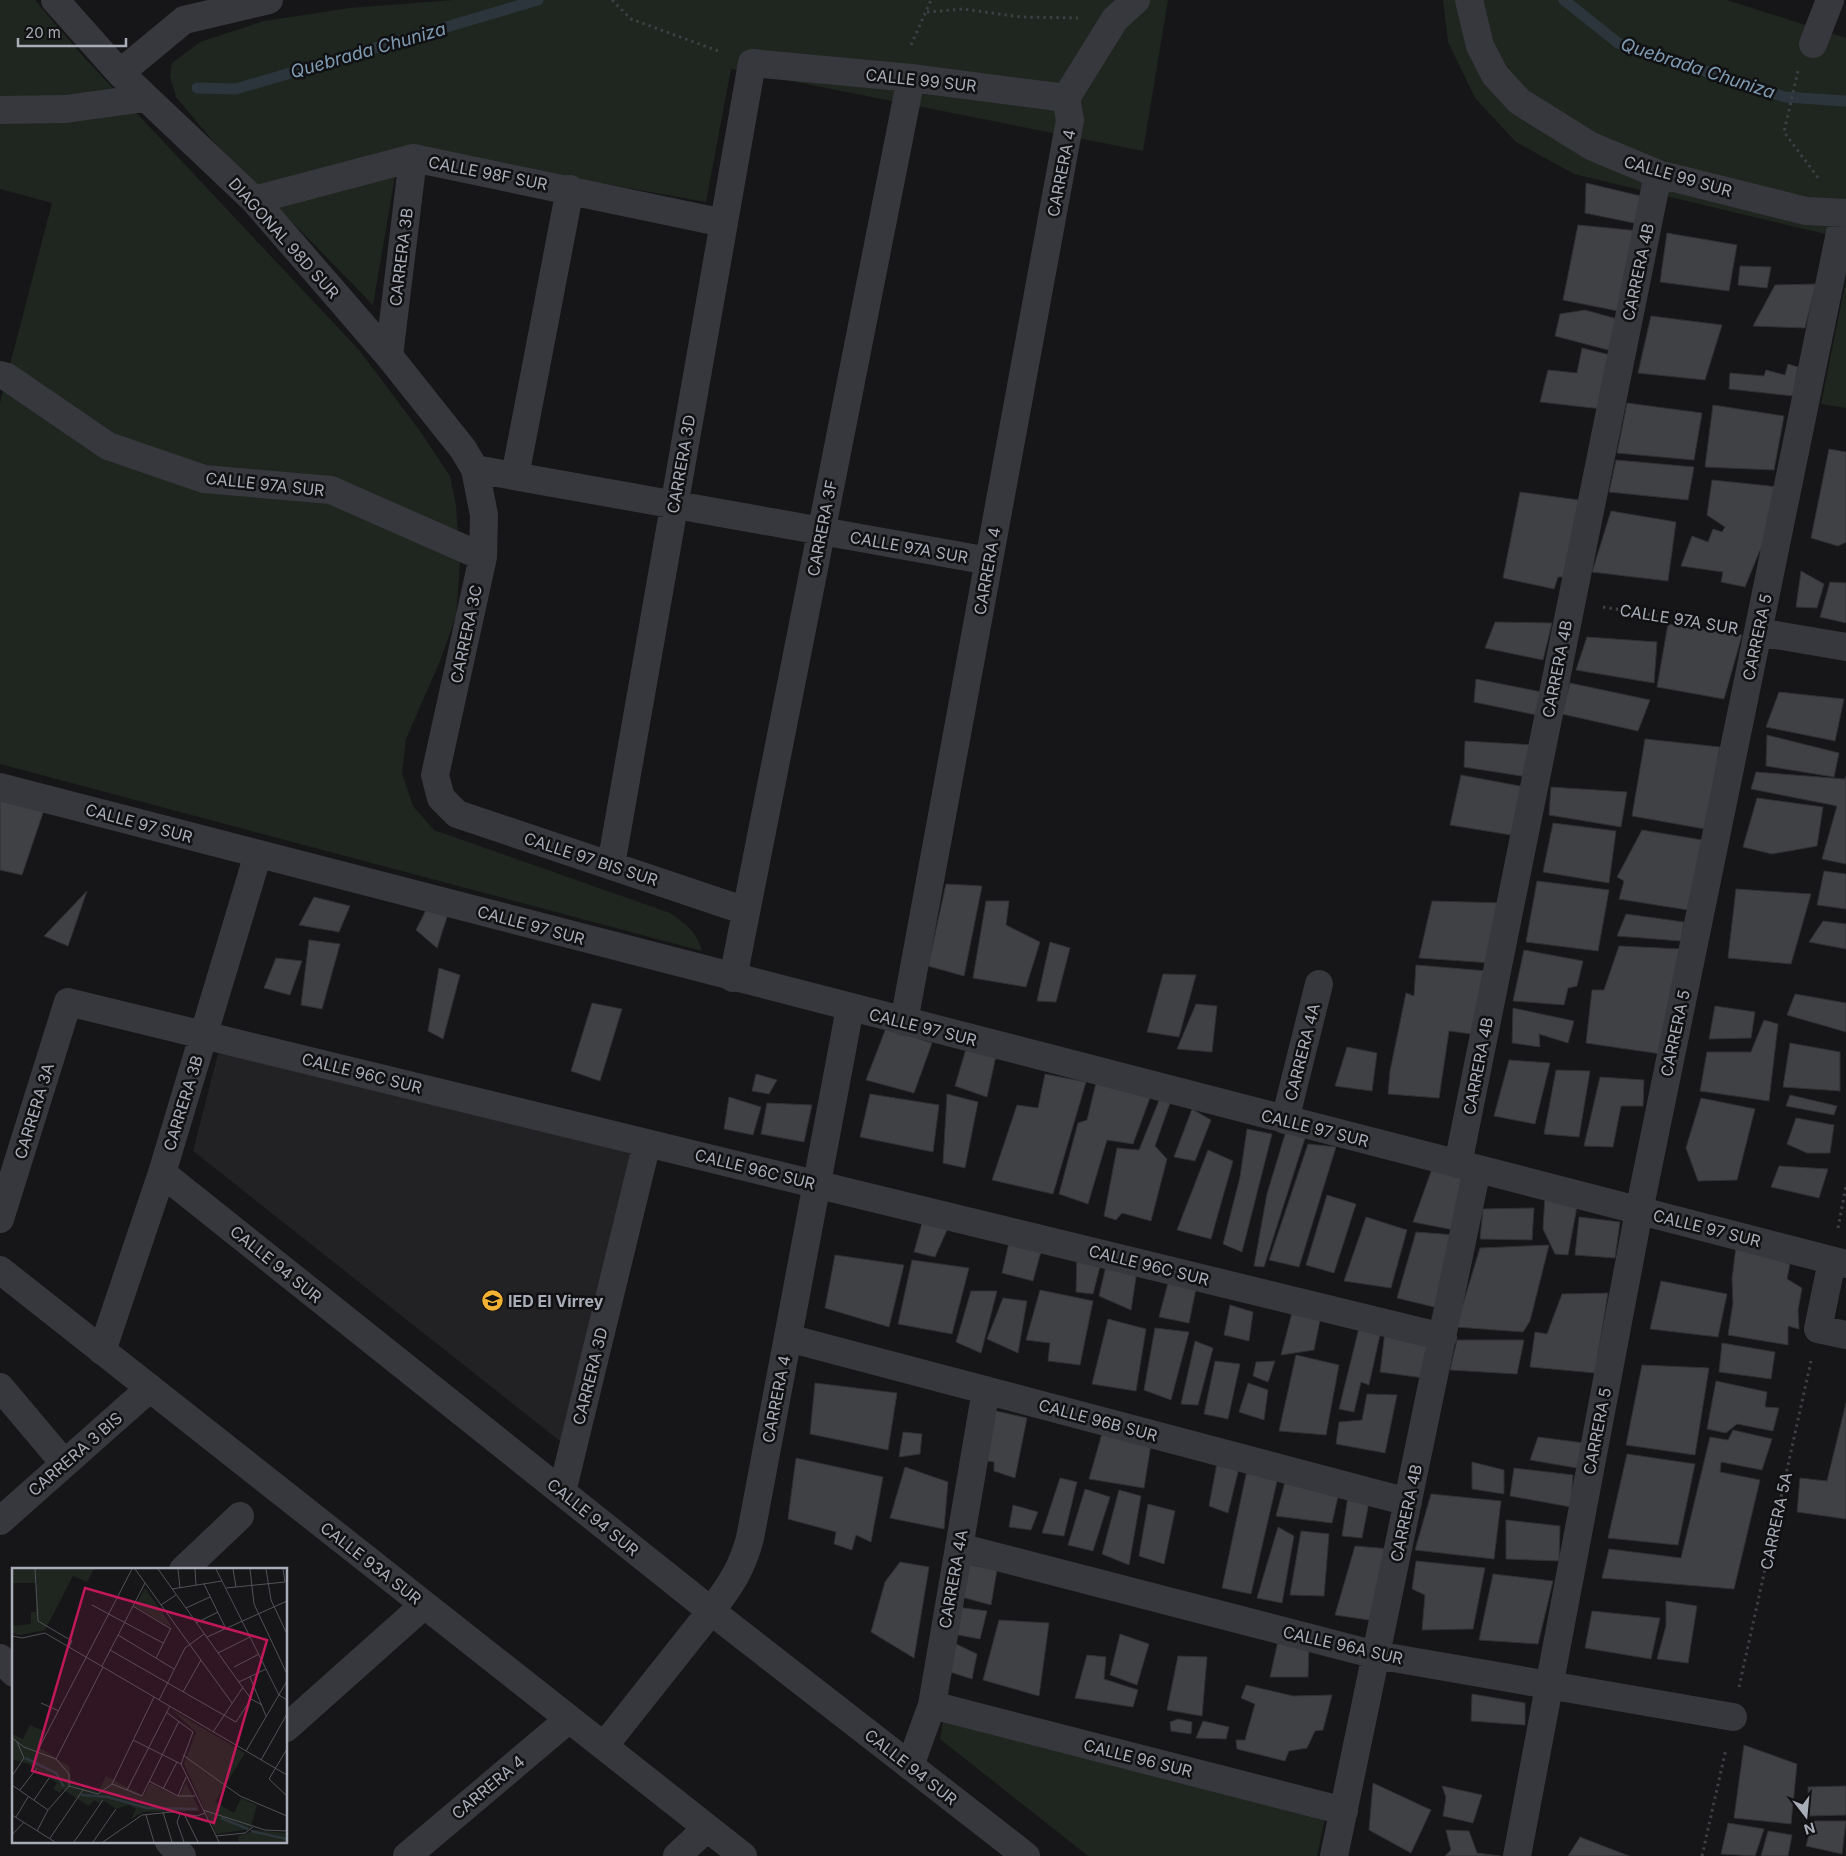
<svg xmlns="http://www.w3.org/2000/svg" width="1846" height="1856" font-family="Inter,sans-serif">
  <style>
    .built { fill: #222225 }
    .green { fill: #1e261f }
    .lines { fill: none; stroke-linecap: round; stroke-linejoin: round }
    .stream { stroke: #2c353c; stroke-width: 11 }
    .building { fill: #404145; stroke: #303034 }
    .path { stroke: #3d3f44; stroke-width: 3; stroke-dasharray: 2.5 4; stroke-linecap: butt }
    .minor { stroke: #37383d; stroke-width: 28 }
    .tertiary { stroke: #37383d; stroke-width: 28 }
    .labels { text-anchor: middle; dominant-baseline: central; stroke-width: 5; stroke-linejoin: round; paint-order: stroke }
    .street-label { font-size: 16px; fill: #a8adb8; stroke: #111113 }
    .poi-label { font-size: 16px; font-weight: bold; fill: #a8adb8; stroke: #111113; text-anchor: start }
    .water-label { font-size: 18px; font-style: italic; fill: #7f9bb3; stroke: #111113 }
    .inset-river { fill: none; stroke: #2c353c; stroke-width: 2.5 }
    .inset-road { fill: none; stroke: #505258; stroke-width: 1 }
    .view { fill: #c2185b; fill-opacity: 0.15; stroke: #c2185b; stroke-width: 2.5 }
    .inset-edge { fill: none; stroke: #a8adb8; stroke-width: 2.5 }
  </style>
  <rect width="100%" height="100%" fill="#161618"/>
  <!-- built -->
  <path class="built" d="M220 1046 631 1153 570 1449 193 1151Z"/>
  <!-- green -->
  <path class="green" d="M0 0H35L82 55 359 350 420 431 450 476 456 505 460 564 456 616 440 661 406 739 402 773 413 806 434 830 670 913C686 924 697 932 702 951L0 764V403L52 203 0 189Z
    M453 0H1168L1143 151 731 69 706 202 400 147 373 305 212 140 176 97 170 76 172 63 200 42 264 21 350 8Z
    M1443 0H1727L1846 38V239L1574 174 1516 142 1475 98 1448 42Z
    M1846 280V408L1821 404Z
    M943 1721 1325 1819 1317 1856H1088L940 1739Z"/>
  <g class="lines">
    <!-- stream -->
    <path class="stream" d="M1564 0 1618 43 1785 97 1846 101
      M197 88 236 89 538 0"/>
  </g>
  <!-- building -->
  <path class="building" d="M1586 183 1645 197 1639 224 1585 213Z
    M1578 225 1640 231 1623 312 1563 300Z
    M1667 233 1737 245 1729 291 1660 282Z
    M1740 266 1771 267 1767 288 1738 285Z
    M1816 284 1805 328 1753 326 1775 285Z
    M1585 310 1621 320 1612 351 1555 336 1560 314Z
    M1651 316 1722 325 1705 380 1638 373Z
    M1582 348 1614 356 1602 409 1540 402 1548 370 1577 373Z
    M1788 364 1798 367 1793 396 1729 389 1730 373 1764 376 1766 370 1785 375Z
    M1627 403 1702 413 1694 460 1617 453Z
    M1713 405 1784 416 1774 470 1705 467Z
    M1829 449 1846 452V542L1838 546 1811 538Z
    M1616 460 1694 467 1688 500 1609 492Z
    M1712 480 1779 487 1767 553 1760 550 1745 587 1721 582 1723 572 1681 566 1692 536 1708 542 1713 529 1722 532 1725 527 1707 515Z
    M1520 492 1586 501 1569 577H1558L1554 589 1503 578Z
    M1611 511 1676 522 1668 581 1592 572Z
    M1801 571 1824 584 1817 608 1796 607Z
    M1830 582 1846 583V623L1820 617Z
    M1495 622 1552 623 1543 660 1485 648Z
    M1668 624 1742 635 1724 699 1657 687Z
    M1587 637 1657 642 1654 683 1576 670Z
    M1476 679 1542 692 1541 716 1474 702Z
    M1570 683 1650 700 1638 731 1562 714Z
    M1779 692 1844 699 1835 741 1766 727Z
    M1767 735 1839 753 1834 777 1766 766Z
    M1645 739 1720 747 1705 829 1632 816Z
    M1465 741 1534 745 1527 777 1464 767Z
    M1756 772 1845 779 1846 776V864L1822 859 1837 806 1751 789Z
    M1461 775 1525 787 1517 836 1450 825Z
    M1551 787 1627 792 1621 827 1549 815Z
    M0 794 45 807 22 875 0 870Z
    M1757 798 1823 807 1817 846 1772 854 1743 847Z
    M1553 823 1616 831 1609 883 1543 872Z
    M1642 830 1702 840 1688 910 1619 899 1624 881 1617 877Z
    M1824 871 1846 874V909L1817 905Z
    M1537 881 1609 890 1598 951 1526 942Z
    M946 884 982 886 964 976 928 966Z
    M1736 889 1811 894 1791 964 1728 958Z
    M87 891 68 946 44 936Z
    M314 897 350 906 339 932 299 925Z
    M986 901H1009L1006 925 1040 942 1026 987 973 978Z
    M1432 901 1503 903 1491 963 1419 958Z
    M430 902 449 911 437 948 416 930Z
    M1626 914 1684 922 1681 941 1617 936Z
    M1823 921 1846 924V949L1809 942Z
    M309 940 340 944 322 1009 301 1005Z
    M1050 942 1070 948 1056 1002 1037 1001Z
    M1619 946 1681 949 1661 1054 1586 1043 1592 990H1604Z
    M1524 950 1583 961 1577 986 1568 988 1564 1005 1513 1001Z
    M276 958 302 961 290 995 264 988Z
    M1416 965 1487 971 1472 1034 1449 1031 1439 1098 1388 1094 1390 1071 1406 993 1414 996Z
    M439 968 460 975 443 1039 428 1031Z
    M1163 974 1196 975 1179 1037 1147 1032Z
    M1795 994 1846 1003V1032L1787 1015Z
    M592 1003 622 1009 600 1081 571 1071Z
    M1196 1004 1217 1006 1212 1052 1177 1049Z
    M1715 1006 1755 1012 1751 1038 1709 1039Z
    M1513 1008 1574 1021 1568 1043 1539 1034 1540 1047 1512 1043Z
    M1764 1020 1778 1024 1769 1101 1700 1091 1707 1052H1751Z
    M886 1028 932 1043 914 1093 866 1080Z
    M1790 1043 1840 1052V1091L1783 1087Z
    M1347 1047 1377 1053 1372 1091 1335 1086Z
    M966 1049 996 1056 987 1097 955 1086Z
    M1509 1060 1550 1063 1535 1124 1494 1116Z
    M1556 1070 1590 1071 1579 1137 1544 1134Z
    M756 1074 777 1080 769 1094 752 1091Z
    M1045 1074 1086 1082 1053 1194 992 1180 1017 1105 1038 1108Z
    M1600 1077 1644 1080 1643 1106H1621L1613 1147 1584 1146Z
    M1096 1083 1151 1095 1133 1144 1107 1140 1088 1204 1059 1194 1078 1123 1087 1120Z
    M870 1094 939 1105 933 1152 860 1137Z
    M947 1094 978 1102 965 1168 943 1163Z
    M1790 1095 1837 1106 1834 1115 1786 1106Z
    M729 1097 761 1107 753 1135 724 1129Z
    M1160 1098 1170 1103 1155 1146 1167 1159 1151 1221 1122 1213 1116 1220 1104 1216 1117 1148 1139 1150Z
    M1701 1098 1755 1109 1737 1180 1698 1181 1686 1148Z
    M767 1103 812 1105 804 1142 761 1134Z
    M1192 1109 1211 1120 1195 1161 1174 1157Z
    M1796 1118 1834 1125 1830 1153H1807L1787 1144Z
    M1247 1129 1272 1134 1242 1252 1223 1244 1240 1177Z
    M1286 1131 1305 1138 1264 1267 1254 1266 1267 1194Z
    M1308 1144 1336 1147 1299 1267 1269 1260Z
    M1208 1150 1233 1161 1211 1239 1177 1230Z
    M1433 1166 1466 1176 1454 1230 1413 1222Z
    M1779 1166 1828 1169 1819 1198 1771 1187Z
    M1327 1195 1356 1204 1334 1273 1306 1265Z
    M1545 1195 1578 1201 1568 1255 1555 1254 1543 1229Z
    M1534 1208 1532 1240 1480 1239 1483 1209Z
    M924 1216 951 1221 935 1257 914 1252Z
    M1366 1217 1407 1230 1391 1288 1344 1281Z
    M1579 1217 1620 1222 1615 1258 1575 1255Z
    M1416 1232 1455 1235 1438 1308 1397 1298Z
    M1010 1238 1043 1244 1033 1281 1002 1273Z
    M1549 1245 1530 1321 1523 1332 1456 1327 1480 1248Z
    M1736 1247 1790 1264 1787 1279 1802 1288 1798 1310 1799 1329 1788 1326V1345L1728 1335 1733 1303 1732 1279Z
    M1077 1250 1102 1258 1093 1294 1076 1292Z
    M835 1255 904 1265 889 1327 825 1308Z
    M912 1260 969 1268 952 1334 898 1324Z
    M1106 1266 1137 1271 1131 1310 1099 1296Z
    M1169 1279 1197 1284 1189 1323 1159 1317Z
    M1661 1281 1727 1294 1718 1337 1650 1329Z
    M1040 1290 1093 1301 1080 1365 1048 1361 1050 1343 1026 1340Z
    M971 1291H997L981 1353 956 1342Z
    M1608 1293 1595 1373 1530 1367 1535 1332 1547 1334 1562 1294Z
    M1003 1298 1027 1301 1018 1353 987 1339Z
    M1230 1305 1253 1312 1249 1341 1224 1335Z
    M1293 1309 1321 1315 1314 1350 1281 1355Z
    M1108 1319 1146 1329 1136 1391 1092 1384Z
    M1155 1328 1189 1332 1171 1400 1144 1390Z
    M1359 1328 1380 1335 1369 1385 1361 1382 1354 1412 1339 1409Z
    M1385 1332 1433 1341 1424 1378 1380 1372Z
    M1457 1340H1524L1517 1374 1450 1370Z
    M1195 1341 1213 1348 1198 1405 1181 1404Z
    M1722 1343 1775 1352 1771 1379 1719 1372Z
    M1296 1355 1339 1365 1326 1435 1279 1431Z
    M1215 1361 1240 1364 1228 1419 1204 1414Z
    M1275 1361 1268 1382 1253 1376 1256 1362Z
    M1642 1365 1709 1368 1695 1455 1626 1445Z
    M1716 1381 1767 1392 1765 1407 1779 1408 1773 1431 1737 1424 1726 1433 1707 1429Z
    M815 1383 897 1393 888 1450 810 1434Z
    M1248 1383 1268 1390 1264 1420 1239 1412Z
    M1367 1394 1397 1395 1385 1453 1336 1444 1339 1422 1362 1420Z
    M1846 1403V1519L1797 1512 1800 1478 1827 1481Z
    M992 1410 1027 1418 1015 1478 994 1471V1462L983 1460Z
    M1103 1430 1151 1444 1144 1488 1089 1479Z
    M1733 1430 1772 1439 1762 1470 1721 1462 1720 1472 1760 1480 1734 1589 1602 1578 1609 1549 1681 1558 1710 1437 1728 1440Z
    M903 1432 922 1434 920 1454 899 1457Z
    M1538 1437 1584 1443 1577 1468 1530 1460Z
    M1627 1454 1695 1464 1678 1545 1608 1538Z
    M796 1458 883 1477 871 1542 856 1535 852 1550 834 1544 836 1532 788 1519Z
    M1472 1462 1504 1470V1494L1472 1489Z
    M1217 1463 1239 1468 1228 1513 1209 1506Z
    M905 1467 948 1482 944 1529 890 1518Z
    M1514 1468 1573 1475 1571 1507 1510 1496Z
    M1247 1470 1278 1477 1251 1594 1222 1588Z
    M1060 1478 1077 1482 1064 1536 1042 1533Z
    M1286 1478 1339 1492 1332 1523 1276 1516Z
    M1085 1489 1110 1497 1093 1551 1068 1545Z
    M1119 1490 1141 1496 1129 1565 1102 1554Z
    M1431 1494 1501 1501 1494 1559 1415 1550Z
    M1348 1496 1369 1502 1362 1538 1342 1536Z
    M1148 1504 1175 1511 1164 1564 1139 1556Z
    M1013 1505 1038 1512 1031 1530 1009 1527Z
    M1506 1520 1560 1526 1559 1561 1506 1559Z
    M1278 1527 1294 1536 1282 1603 1257 1598Z
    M1301 1531 1329 1534 1324 1596 1290 1595Z
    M1355 1546 1390 1549 1369 1620 1335 1615Z
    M1416 1561 1485 1568 1473 1629 1422 1630 1425 1595 1412 1589Z
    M900 1562 929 1567 914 1658 871 1632 885 1582Z
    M967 1564 997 1570 991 1605 958 1596Z
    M1493 1574 1553 1581 1538 1644 1479 1640Z
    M1666 1601 1697 1606 1688 1663 1657 1659 1666 1626Z
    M956 1607 987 1611 980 1639 953 1634Z
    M1592 1611 1660 1618 1651 1659 1585 1648Z
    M999 1620 1049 1623 1039 1696 983 1680Z
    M1120 1634 1149 1644 1137 1685 1110 1675Z
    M1278 1641 1309 1645 1308 1677H1270Z
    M952 1642 977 1654 972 1679 950 1672Z
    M1087 1655 1106 1657 1104 1679 1138 1690 1133 1707 1075 1698Z
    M1178 1656 1207 1657 1202 1716 1167 1710Z
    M1246 1685 1293 1696 1332 1695 1323 1730 1315 1731 1307 1748 1289 1751 1285 1761 1237 1749 1236 1740H1245L1255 1704 1241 1698Z
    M1472 1694 1525 1703V1725L1471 1721Z
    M1178 1719 1192 1722 1191 1734 1171 1731 1170 1722Z
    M1203 1721 1229 1727 1226 1739 1196 1738Z
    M1744 1745 1797 1764 1791 1824 1734 1818Z
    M1373 1783 1431 1810 1411 1853 1369 1830Z
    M1442 1786 1482 1795 1473 1823 1443 1816 1446 1797Z
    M1846 1786V1815L1809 1816 1808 1787Z
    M1813 1821H1846L1842 1854 1806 1846Z
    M1728 1823 1764 1829 1755 1856 1721 1854Z
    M1446 1830 1469 1831 1477 1853 1500 1856H1445L1451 1850Z
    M1768 1831 1792 1835 1788 1856H1761Z
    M1580 1837 1629 1856H1568Z"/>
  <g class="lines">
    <!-- path -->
    <path class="path" d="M612 0 631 19 721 52
      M927 12 963 9 1021 17 1078 18
      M911 45 931 0
      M1798 71 1784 132 1819 179
      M1603 607 1725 627
      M1838 1228 1846 1186
      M1739 1687 1811 1361
      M1702 1856 1726 1749"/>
    <!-- minor -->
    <path class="minor" d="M55 0 120 73 254 200 389 356 463 449 475 469 484 515 483 557 435 775 441 798 457 814 746 911
      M1469 0 1480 46 1495 75 1519 101 1591 146 1658 174 1806 211 1846 213
      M1813 44 1830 0
      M120 73 184 20 269 0
      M1066 98 1115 19 1136 0
      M0 110 66 109 145 98
      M254 200 413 158 724 223
      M389 356 413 158
      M0 375 7 377 108 446 204 479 331 490 483 557
      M475 469 989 561
      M515 476 570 189
      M1758 632 1846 647
      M611 865 752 63 911 78 1066 98 1070 120 904 1022
      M733 978 911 78
      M1285 1120 1319 984
      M1458 1164 1658 174
      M162 1173 711 1611 604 1746
      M1639 1211 1844 213
      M0 1219 68 1002 1443 1337
      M1832 1261 1818 1329 1846 1335
      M0 1270 743 1856
      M788 1338 1408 1502
      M102 1351 162 1173 258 854
      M0 1387 64 1463
      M562 1492 647 1143
      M0 1521 150 1388
      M959 1547 1376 1655 1733 1717
      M183 1570 240 1516
      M0 1658 14 1673
      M932 1705 1344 1811
      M286 1728 424 1605
      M910 1766 932 1705 986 1390
      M169 1842 182 1856
      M407 1856 569 1719
      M677 1856 707 1828
      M1334 1856 1477 1169"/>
    <!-- tertiary -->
    <path class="tertiary" d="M0 787 1846 1264
      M850 1008 750 1538C742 1569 730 1586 711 1611L1026 1856
      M1517 1856 1639 1211"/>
  </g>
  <!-- icons -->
  <defs>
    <symbol id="school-disc" viewBox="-11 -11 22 22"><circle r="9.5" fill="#f2b134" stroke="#111113"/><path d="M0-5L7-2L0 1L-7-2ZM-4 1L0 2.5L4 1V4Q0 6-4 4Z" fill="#111"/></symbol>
  </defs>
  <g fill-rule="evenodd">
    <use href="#school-disc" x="480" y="1288" width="25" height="25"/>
  </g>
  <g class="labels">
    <!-- street labels -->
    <g class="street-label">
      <text transform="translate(921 80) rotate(6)">CALLE 99 SUR</text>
      <text transform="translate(488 173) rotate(11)">CALLE 98F SUR</text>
      <text transform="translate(1061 173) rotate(-79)">CARRERA 4</text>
      <text transform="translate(1678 176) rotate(16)">CALLE 99 SUR</text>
      <text transform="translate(284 238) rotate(48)">DIAGONAL 98D SUR</text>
      <text transform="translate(401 257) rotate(-83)">CARRERA 3B</text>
      <text transform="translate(1638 272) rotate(-78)">CARRERA 4B</text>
      <text transform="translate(681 464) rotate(-80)">CARRERA 3D</text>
      <text transform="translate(265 484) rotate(6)">CALLE 97A SUR</text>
      <text transform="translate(822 528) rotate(-79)">CARRERA 3F</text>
      <text transform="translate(909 547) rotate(10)">CALLE 97A SUR</text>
      <text transform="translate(987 571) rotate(-80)">CARRERA 4</text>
      <text transform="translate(1679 619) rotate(9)">CALLE 97A SUR</text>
      <text transform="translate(466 634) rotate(-78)">CARRERA 3C</text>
      <text transform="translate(1757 637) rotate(-78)">CARRERA 5</text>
      <text transform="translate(1557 669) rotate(-79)">CARRERA 4B</text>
      <text transform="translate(139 823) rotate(15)">CALLE 97 SUR</text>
      <text transform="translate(591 859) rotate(18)">CALLE 97 BIS SUR</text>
      <text transform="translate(531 925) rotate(15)">CALLE 97 SUR</text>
      <text transform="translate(923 1027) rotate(14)">CALLE 97 SUR</text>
      <text transform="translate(1675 1033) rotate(-78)">CARRERA 5</text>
      <text transform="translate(1302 1052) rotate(-76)">CARRERA 4A</text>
      <text transform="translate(1478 1066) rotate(-79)">CARRERA 4B</text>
      <text transform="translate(362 1073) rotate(14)">CALLE 96C SUR</text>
      <text transform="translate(183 1103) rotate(-73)">CARRERA 3B</text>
      <text transform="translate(34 1111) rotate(-73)">CARRERA 3A</text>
      <text transform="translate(1315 1128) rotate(14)">CALLE 97 SUR</text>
      <text transform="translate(755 1169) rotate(14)">CALLE 96C SUR</text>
      <text transform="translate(1707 1228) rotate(14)">CALLE 97 SUR</text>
      <text transform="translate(276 1264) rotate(39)">CALLE 94 SUR</text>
      <text transform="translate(1149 1265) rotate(14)">CALLE 96C SUR</text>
      <text transform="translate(590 1376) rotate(-76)">CARRERA 3D</text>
      <text transform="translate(776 1399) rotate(-79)">CARRERA 4</text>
      <text transform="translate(1098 1420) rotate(15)">CALLE 96B SUR</text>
      <text transform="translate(1597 1431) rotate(-79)">CARRERA 5</text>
      <text transform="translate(75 1454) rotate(-41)">CARRERA 3 BIS</text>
      <text transform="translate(1406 1513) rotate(-78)">CARRERA 4B</text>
      <text transform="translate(593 1517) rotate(39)">CALLE 94 SUR</text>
      <text transform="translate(1776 1521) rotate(-78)">CARRERA 5A</text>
      <text transform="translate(371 1563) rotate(38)">CALLE 93A SUR</text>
      <text transform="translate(953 1579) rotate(-80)">CARRERA 4A</text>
      <text transform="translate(1343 1645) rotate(13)">CALLE 96A SUR</text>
      <text transform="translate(1138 1758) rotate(14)">CALLE 96 SUR</text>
      <text transform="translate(911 1767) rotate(38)">CALLE 94 SUR</text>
      <text transform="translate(488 1787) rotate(-40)">CARRERA 4</text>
    </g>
    <!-- poi labels -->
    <g class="poi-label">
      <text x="508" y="1301">IED El Virrey</text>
    </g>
    <!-- water labels -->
    <g class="water-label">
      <text transform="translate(368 50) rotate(-16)">Quebrada Chuniza</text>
      <text transform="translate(1698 68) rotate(18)">Quebrada Chuniza</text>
    </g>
  </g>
  <!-- overview -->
  <g transform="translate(12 1568)">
    <rect width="275" height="275" fill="#161618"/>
    <path d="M0 1H82L75 14 61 8 33 62 8 67 0 65V58L19 56V44H24V15H0ZM133 20 159 57 158 59 123 38ZM160 142 233 185 203 234 222 245 229 230 245 237 238 261 204 266 172 196 184 164ZM18 157 34 164 26 179 57 198 60 216 86 224 94 208 132 228 138 215 167 229 174 215 188 243 131 244 119 251 124 241 117 237 104 241 91 232 88 236 82 232 77 238 50 221 48 225 41 221 45 215 16 196 0 191V166L11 171ZM244 262 275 265V274H227L226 268Z" fill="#1e261f"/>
    <path class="inset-river" d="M13 190 44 205 52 219M69 227 96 229 135 240 185 241M209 250 236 261M239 263 275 271"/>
    <path class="inset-road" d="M23 1 26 53 60 73 57 79M123 1 220 135M146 1 239 131 250 137M166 1 168 20M183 1 184 17M204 1 267 127 275 132M221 1 224 19M238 1 242 36 275 106M254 1 259 32 275 66M192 16 214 61M214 20 273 14 271 1M160 21 210 13M80 37 151 75M149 37 164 27M121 38 159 61M174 40 198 29M184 55 206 44M106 67 162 101M0 68 10 70 33 65 275 207M195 69 275 33M98 82 224 154 239 131M206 85 238 69M144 90 159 60M90 98 133 15M222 99 247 86M238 109 254 148M227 114 254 101M171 124 189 92M142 129 100 216 130 228 167 153M147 132 173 80 192 66M29 135 47 143M154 144 181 164 169 196M201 164 231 119M0 170 12 179 44 191 57 206V218L36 242 25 263M121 172 169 196M275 181 257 211 275 228M26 182 120 1M234 183 275 113M171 187 228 228 275 248M44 191 91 99M249 192 275 146M169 196 207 274M0 208 12 190 5 174M137 213 166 228H183M0 217 36 242M57 218 86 226 100 216M151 221 165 194M8 222 25 200M115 222 158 138M166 228 174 209M22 232 37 210M191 242 253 262 275 263M151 244 160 274M168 246 165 254 172 274M0 247 43 274M134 247 142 274M173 248 186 274M4 249 16 229M0 267 12 254M204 268 233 265 241 259M38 270 71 222M62 274 91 232M81 274 104 241M91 274 130 247 160 244 185 248 193 245"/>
    <path class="view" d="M73 20 255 72 202 255 20 203Z"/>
    <rect width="275" height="275" class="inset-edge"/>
  </g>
  <!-- north arrow -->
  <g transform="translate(1806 1816) rotate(164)" stroke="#111113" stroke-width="4" paint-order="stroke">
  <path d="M0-4L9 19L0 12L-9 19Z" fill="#a8adb8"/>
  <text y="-8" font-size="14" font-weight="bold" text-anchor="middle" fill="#a8adb8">N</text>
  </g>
  <!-- scale -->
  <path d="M18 38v8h108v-8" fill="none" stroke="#a8adb8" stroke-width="2.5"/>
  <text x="25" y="38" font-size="15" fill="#a8adb8" stroke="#111113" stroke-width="4" paint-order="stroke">20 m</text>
</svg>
